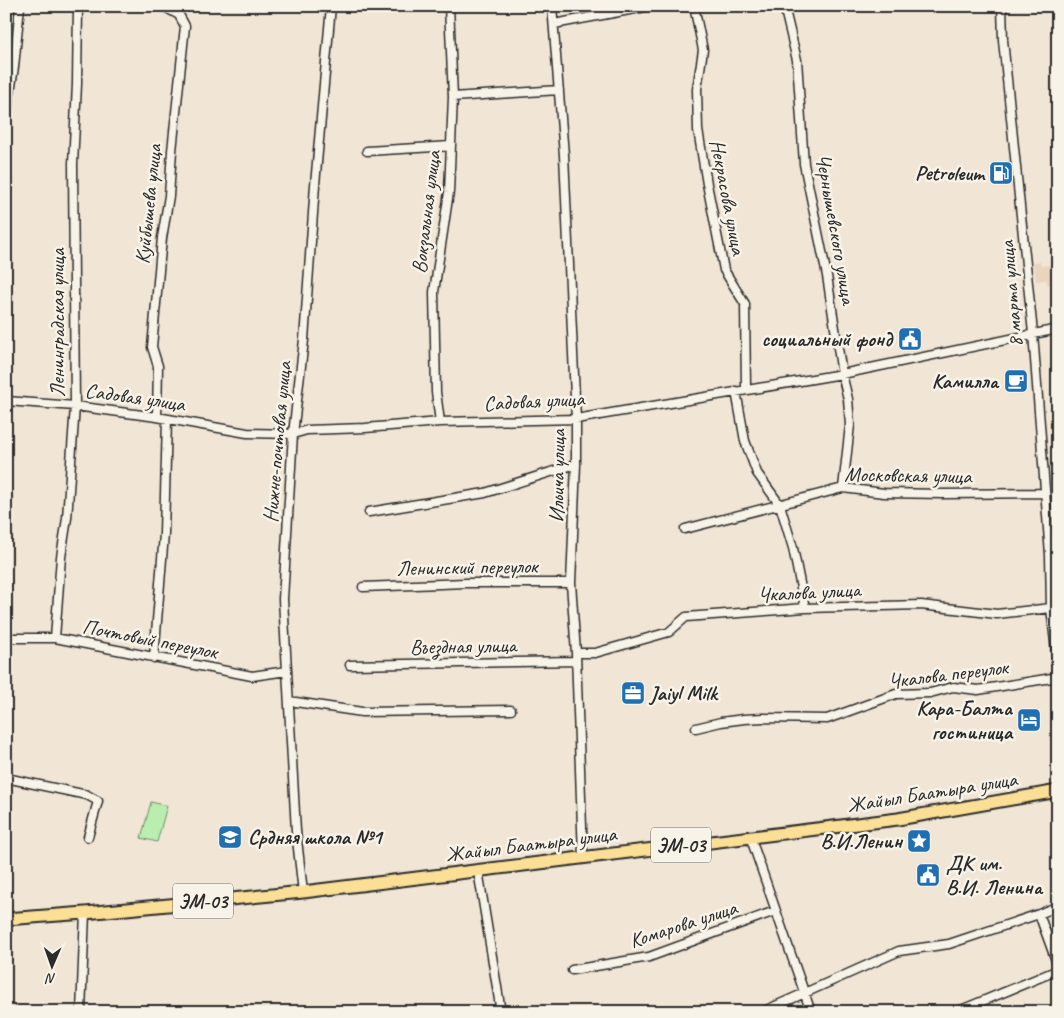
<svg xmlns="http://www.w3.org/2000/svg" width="1064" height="1018" font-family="Caveat,sans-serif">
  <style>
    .built { fill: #ead4be }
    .green { fill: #b9eeaf; stroke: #728c6d }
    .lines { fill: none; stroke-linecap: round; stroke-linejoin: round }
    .minor-casing { stroke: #2b2b2b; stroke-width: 11 }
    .highway-casing { stroke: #2b2b2b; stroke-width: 15 }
    .minor { stroke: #f7f3e8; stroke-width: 8 }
    .highway { stroke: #fbdf96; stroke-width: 11 }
    .labels { text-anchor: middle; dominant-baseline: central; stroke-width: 5; stroke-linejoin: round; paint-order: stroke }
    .shield { fill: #f7f3e8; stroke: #686764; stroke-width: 1 }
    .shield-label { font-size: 20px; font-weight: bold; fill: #2b2b2b }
    .poi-label { font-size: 21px; font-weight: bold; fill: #2b2b2b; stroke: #f7f3e8; text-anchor: end }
    .street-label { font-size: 21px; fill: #2b2b2b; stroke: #f7f3e8 }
  </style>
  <rect width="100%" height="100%" fill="#f1e5d5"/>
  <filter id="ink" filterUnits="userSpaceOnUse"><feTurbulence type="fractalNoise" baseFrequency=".02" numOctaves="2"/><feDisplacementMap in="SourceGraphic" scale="10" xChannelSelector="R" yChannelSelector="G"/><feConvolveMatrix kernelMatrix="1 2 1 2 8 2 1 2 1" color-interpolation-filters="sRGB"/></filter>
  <g filter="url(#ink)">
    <!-- built -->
    <path class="built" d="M1033 262H1040L1041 266 1058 264V284L1048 285 1046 280 1036 281Z"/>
    <!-- green -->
    <path class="green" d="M151 802 167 806 157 842 141 838Z"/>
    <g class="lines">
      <defs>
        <path id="minor" d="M552 6 564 155 576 419V464L571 583 576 653 583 857
          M694 6 703 50 697 89 698 130 707 184 724 270 745 304 746 389
          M784 6 797 60 804 164 827 276 842 374 848 399 850 425 843 488
          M1002 6 1003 40 1033 333 1050 555 1051 608 1058 668
          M554 24 651 6
          M453 97 559 90
          M6 119 14 67 20 6
          M367 151 451 146
          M736 391 745 441 757 473 780 505 793 548 805 608
          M6 401 75 406 157 417 247 433 293 434 307 430 365 428 440 422 576 419 842 374 1058 329
          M157 417 158 366 152 347 162 238 169 196 172 151 185 26 179 15 163 6
          M440 422 436 392 434 292 449 192 453 97 449 6
          M369 512 485 493 576 464
          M685 529 843 488 884 493 944 494 1045 493
          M363 587 466 583H571
          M6 638H55L252 676 287 671
          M55 638 61 557 67 518 75 406 73 164 77 84 78 6
          M576 653H595L669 632 686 617 805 608 921 605 997 614 1051 608
          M154 658 164 534 167 419
          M350 665 576 661
          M289 701 362 712 511 710
          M696 728 721 722 744 719 763 718 827 719 896 694 930 693 953 687 978 690 1058 677
          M6 778 87 795 98 801 88 837
          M750 836 811 1012
          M478 870 501 1012
          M303 892 296 831 283 599 293 434 304 340 315 185 331 6
          M1039 914 1058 966
          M572 970 649 957 775 911
          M81 1012 85 913
          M762 1012 899 951 949 944 1039 914 1058 906
          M956 1012 1058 970"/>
        <path id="highway" d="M6 919 85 913 303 892 898 819 1058 791"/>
      </defs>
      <!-- minor casing -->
      <use href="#minor" class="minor-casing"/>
      <!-- highway casing -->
      <use href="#highway" class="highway-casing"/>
      <!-- minor -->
      <use href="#minor" class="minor"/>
      <!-- highway -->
      <use href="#highway" class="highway"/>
    </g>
  </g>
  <!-- icons -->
  <defs>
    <symbol id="fuel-square" viewBox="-11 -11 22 22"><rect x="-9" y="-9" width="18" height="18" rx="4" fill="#1f6fb2" stroke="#f7f3e8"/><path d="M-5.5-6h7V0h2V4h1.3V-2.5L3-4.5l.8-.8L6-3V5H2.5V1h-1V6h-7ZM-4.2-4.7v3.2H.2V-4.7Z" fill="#fff"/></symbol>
    <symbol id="civic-square" viewBox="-11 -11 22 22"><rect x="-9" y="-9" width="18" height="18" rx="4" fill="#1f6fb2" stroke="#f7f3e8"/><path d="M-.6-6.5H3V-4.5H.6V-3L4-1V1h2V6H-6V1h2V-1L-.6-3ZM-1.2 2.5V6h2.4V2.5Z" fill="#fff"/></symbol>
    <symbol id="cafe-square" viewBox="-11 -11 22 22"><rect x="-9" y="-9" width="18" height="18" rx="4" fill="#1f6fb2" stroke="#f7f3e8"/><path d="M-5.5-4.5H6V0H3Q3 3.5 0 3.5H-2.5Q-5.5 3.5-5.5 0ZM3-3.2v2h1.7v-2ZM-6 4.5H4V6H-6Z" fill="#fff"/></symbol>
    <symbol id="office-square" viewBox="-11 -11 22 22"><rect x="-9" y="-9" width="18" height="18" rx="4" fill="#1f6fb2" stroke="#f7f3e8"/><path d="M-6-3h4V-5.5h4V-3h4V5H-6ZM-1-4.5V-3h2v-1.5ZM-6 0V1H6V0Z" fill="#fff"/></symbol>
    <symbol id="hotel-square" viewBox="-11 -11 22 22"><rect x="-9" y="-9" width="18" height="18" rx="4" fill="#1f6fb2" stroke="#f7f3e8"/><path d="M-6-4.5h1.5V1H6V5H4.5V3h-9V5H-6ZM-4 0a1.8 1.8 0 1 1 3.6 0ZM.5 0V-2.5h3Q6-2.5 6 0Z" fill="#fff"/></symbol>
    <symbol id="school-square" viewBox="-11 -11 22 22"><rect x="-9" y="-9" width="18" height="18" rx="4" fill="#1f6fb2" stroke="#f7f3e8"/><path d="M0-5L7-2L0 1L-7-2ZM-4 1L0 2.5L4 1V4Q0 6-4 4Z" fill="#fff"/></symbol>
    <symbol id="sight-square" viewBox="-11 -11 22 22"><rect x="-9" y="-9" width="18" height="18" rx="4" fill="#1f6fb2" stroke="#f7f3e8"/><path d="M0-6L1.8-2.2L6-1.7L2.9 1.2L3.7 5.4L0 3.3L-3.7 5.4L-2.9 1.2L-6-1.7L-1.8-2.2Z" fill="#fff"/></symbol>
  </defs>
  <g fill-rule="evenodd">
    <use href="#fuel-square" x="987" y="159" width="28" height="28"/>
    <use href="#civic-square" x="896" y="325" width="28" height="28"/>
    <use href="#cafe-square" x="1002" y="367" width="28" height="28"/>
    <use href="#office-square" x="619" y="679" width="28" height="28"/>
    <use href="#hotel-square" x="1015" y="706" width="28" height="28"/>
    <use href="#school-square" x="216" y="823" width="28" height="28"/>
    <use href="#sight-square" x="905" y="827" width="28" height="28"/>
    <use href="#civic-square" x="914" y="861" width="28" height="28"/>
  </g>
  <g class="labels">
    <!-- shield labels -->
    <g class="shield">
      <rect x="651" y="827.5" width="60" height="35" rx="4"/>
      <rect x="173" y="883.5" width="60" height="35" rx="4"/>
    </g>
    <g class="shield-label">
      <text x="681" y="845">ЭМ-03</text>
      <text x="203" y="901">ЭМ-03</text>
    </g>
    <!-- poi labels -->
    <g class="poi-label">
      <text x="984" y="173">Petroleum</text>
      <text x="892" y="339">социальный фонд</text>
      <text x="998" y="381">Камилла</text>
      <text x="650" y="693" text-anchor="start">Jaiyl Milk</text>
      <text x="1012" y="708">Кара-Балта<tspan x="1012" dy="24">гостиница</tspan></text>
      <text x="248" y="837" text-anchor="start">Срдняя школа №1</text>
      <text x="902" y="841">В.И.Ленин</text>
      <text x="946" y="863" text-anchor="start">ДК им.<tspan x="946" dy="24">В.И. Ленина</tspan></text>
    </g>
    <!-- street labels -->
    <g class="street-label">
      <text transform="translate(728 197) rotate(79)">Некрасова улица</text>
      <text transform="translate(148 204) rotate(-84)">Куйбышева улица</text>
      <text transform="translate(426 212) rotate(-83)">Вокзальная улица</text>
      <text transform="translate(836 229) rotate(80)">Чернышевского улица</text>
      <text transform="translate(1011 294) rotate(-95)">8 марта улица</text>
      <text transform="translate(57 323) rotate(-90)">Ленинградская улица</text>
      <text transform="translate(135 397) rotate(8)">Садовая улица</text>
      <text transform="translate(534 401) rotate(-3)">Садовая улица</text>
      <text transform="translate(277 442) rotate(-85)">Нижне-почтовая улица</text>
      <text transform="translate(908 475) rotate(1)">Московская улица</text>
      <text transform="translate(557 476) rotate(-89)">Ильича улица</text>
      <text transform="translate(467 567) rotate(-1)">Ленинский переулок</text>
      <text transform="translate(809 592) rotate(-3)">Чкалова улица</text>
      <text transform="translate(150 639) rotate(11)">Почтовый переулок</text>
      <text transform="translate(463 646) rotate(-1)">Въездная улица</text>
      <text transform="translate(948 674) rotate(-7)">Чкалова переулок</text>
      <text transform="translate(932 792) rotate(-9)">Жайыл Баатыра улица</text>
      <text transform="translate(531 844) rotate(-7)">Жайыл Баатыра улица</text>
      <text transform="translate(683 924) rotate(-18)">Комарова улица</text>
    </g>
  </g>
  <!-- margin -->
  <rect width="1064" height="1018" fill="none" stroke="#f7f3e8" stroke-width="25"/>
  <rect x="12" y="12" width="1039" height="993" fill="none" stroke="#2b2b2b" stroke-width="2" filter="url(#ink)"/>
  <!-- north arrow -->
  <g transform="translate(52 966) rotate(182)" stroke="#f7f3e8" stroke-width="4" paint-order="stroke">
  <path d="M0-4L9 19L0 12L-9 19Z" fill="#2b2b2b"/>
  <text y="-8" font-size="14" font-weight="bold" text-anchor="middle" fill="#2b2b2b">N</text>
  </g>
</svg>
